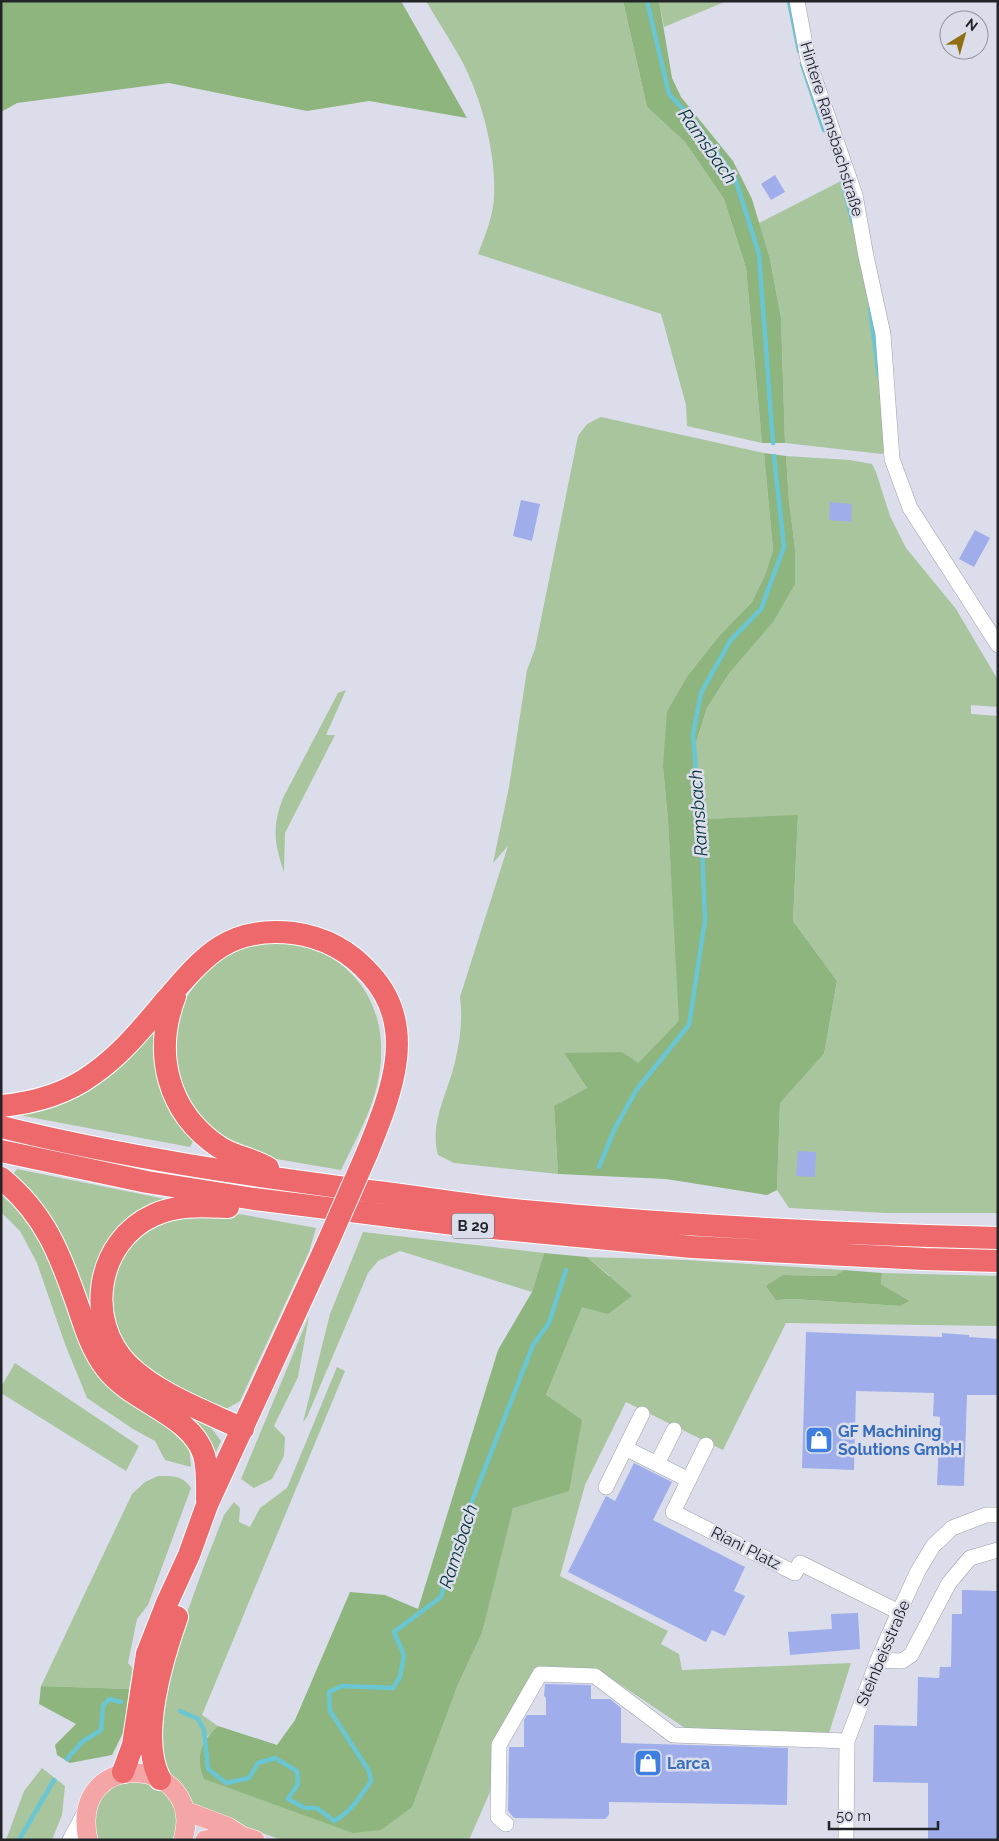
<svg xmlns="http://www.w3.org/2000/svg" width="999" height="1841" font-family="Raleway,sans-serif">
  <style>
    .green { fill: #a8c59d }
    .forest { fill: #8db57d }
    .lines { fill: none; stroke-linecap: round; stroke-linejoin: round }
    .stream { stroke: #6ac6d3; stroke-width: 4.5 }
    .building { fill: #9faeeb }
    .minor-casing { stroke: #9da0ab; stroke-width: 16 }
    .major-casing { stroke: #fff; stroke-width: 20 }
    .highway-casing { stroke: #fff; stroke-width: 24 }
    .minor { stroke: #fff; stroke-width: 15 }
    .major { stroke: #f4a5a6; stroke-width: 19 }
    .highway { stroke: #ed696b; stroke-width: 22 }
    .highway-bridge-casing { stroke: #fff; stroke-width: 24; stroke-linecap: butt }
    .highway-bridge { stroke: #ed696b; stroke-width: 22 }
    .labels { text-anchor: middle; dominant-baseline: central; stroke-width: 5; stroke-linejoin: round; paint-order: stroke }
    .shield { fill: #dbdeea; stroke: #5a5c62; stroke-width: 1 }
    .shield-label { font-size: 15px; font-weight: bold; fill: #232428 }
    .street-label { font-size: 16px; fill: #232428; stroke: #dbdeea }
    .shop-label { font-size: 16px; font-weight: bold; fill: #366cbe; stroke: #dbdeea; text-anchor: start }
    .water-label { font-size: 18px; font-style: italic; fill: #053339; stroke: #dbdeea }
  </style>
  <rect width="100%" height="100%" fill="#dbdeea"/>
  <!-- green -->
  <path class="green" d="M426 1H623L647 107 685 142 724 199 746 268 762 443 687 426 686 405 661 314 478 254C484 239 490 223 493 207 499 163 483 102 463 63 452 42 438 22 426 1Z
    M659 1H727L664 27Z
    M845 179 877 333 885 450 882 454 785 443 781 318 770 259 759 223Z
    M601 417 764 453 773 550 765 575 752 602 721 634 663 767 668 820 680 1021 637 1064 564 1053 587 1088 554 1106 558 1174 454 1163 438 1155C429 1124 448 1092 455 1062 460 1041 463 1018 460 997L508 846 493 863 509 787 527 670 535 649 578 436 587 424Z
    M786 456 850 460 872 464 876 472 890 516 906 548 956 609 998 680V707L971 705V714L998 716V1213H886L789 1208 777 1190 780 1103 824 1054 837 981 793 921 798 816 704 819 694 804 693 752 707 708 730 672 795 548 789 501Z
    M346 690 326 735H335L285 833 284 872C274 843 272 827 283 798L338 693Z
    M278 941C295 944 314 947 329 956 376 985 389 1034 377 1086 370 1115 354 1143 341 1170L252 1155 227 1140 200 1118 184 1091 175 1061V1030L184 1001 201 977 222 958 249 946Z
    M157 1021 194 1139 190 1147 13 1114Z
    M17 1169 165 1199C141 1208 119 1223 105 1245 82 1282 87 1335 116 1366 141 1394 177 1407 209 1425L221 1441 210 1465C196 1409 161 1413 125 1380 120 1375 115 1371 112 1366 87 1332 80 1290 65 1251 54 1222 34 1199 13 1178L14 1173Z
    M1 1191 31 1223 48 1255 189 1446 191 1467 165 1460 155 1441 133 1429 87 1398 65 1344 37 1263 20 1231 1 1212Z
    M214 1212 245 1215 316 1228 309 1252 240 1401 226 1409 217 1408 140 1367 112 1328 113 1267 125 1245 167 1217Z
    M363 1232 544 1253 532 1292 400 1251 378 1261 368 1273 307 1417 303 1422 330 1314Z
    M587 1257 686 1260 844 1270 835 1276 783 1275 776 1300 793 1299 900 1306 910 1301 881 1284 882 1273 998 1276V1326L786 1323 723 1450 626 1402 585 1485 560 1576 668 1631 661 1644 679 1654 682 1670 851 1663 829 1733 685 1728 597 1669 539 1666 494 1746 490 1792 469 1840H282L198 1811 183 1789 166 1772 160 1738 164 1703 180 1632 204 1566 224 1515 234 1502 240 1508 239 1522 250 1527 260 1508 287 1488 337 1367 345 1371 202 1715 218 1726 205 1739 204 1779 456 1689 482 1633 505 1536 546 1395 582 1306 610 1276Z
    M309 1316 298 1377 274 1426 285 1437 284 1456 272 1479 254 1488 241 1479Z
    M15 1363 139 1446 126 1471 1 1393V1387Z
    M158 1476C171 1476 183 1475 191 1488L148 1605 137 1619 128 1663 133 1669 129 1689 41 1686 132 1494 145 1482Z
    M42 1768 65 1786 62 1815 52 1840H6L24 1791Z
    M142 1780 166 1793 179 1817 175 1840H97C90 1822 96 1794 115 1785 123 1782 134 1782 142 1780Z"/>
  <!-- forest -->
  <path class="forest" d="M1 1H401L467 118 369 101 307 111 169 83 17 103 1 112Z
    M623 1H659L672 78 681 97 733 161 752 199 770 259 781 318 785 443H762L746 268 724 199 685 142 647 107Z
    M764 453 786 456 789 501 795 548V584L773 622 730 672 707 708 693 752 694 804 705 819 798 815 793 921 837 981 824 1054 780 1103 777 1190 767 1195 666 1179 558 1174 554 1106 587 1088 564 1053 622 1052 638 1063 679 1021 668 820 663 767 667 712 687 677 721 634 752 602 765 575 773 550Z
    M544 1253 587 1257 632 1296 608 1314 582 1307 546 1395 582 1420 569 1491 513 1508 482 1633 456 1689 412 1807 381 1830 353 1833 204 1779C195 1756 201 1742 218 1726L277 1745 295 1720 350 1592 385 1595 418 1609 498 1350 532 1292Z
    M844 1270 882 1273 881 1284 910 1301 900 1306 793 1299 776 1300 766 1286 783 1275 835 1276Z
    M41 1686 129 1689 124 1731 112 1755 70 1763 57 1755 55 1745 76 1724 39 1704Z"/>
  <g class="lines">
    <!-- stream -->
    <path class="stream" d="M647 1 669 94 695 122 735 178 759 254 773 443
      M789 1 799 51
      M802 64 824 130
      M842 181 853 223
      M870 309 879 376
      M599 1167 615 1128 637 1089 689 1025 705 920 702 844 693 734 701 693 730 641 761 609 784 547 774 456
      M180 1711 198 1719 204 1730 208 1769 226 1783 249 1778 258 1763 275 1758 297 1771 298 1784 288 1799 305 1808H317L334 1821C350 1813 361 1796 371 1781L369 1771 330 1711 329 1692 342 1686 393 1688 400 1677 404 1655 394 1632 441 1597 457 1540 533 1345 549 1323 566 1270
      M67 1759 82 1742 101 1730 103 1706 109 1699 121 1702
      M19 1840 54 1780"/>
  </g>
  <!-- building -->
  <path class="building" d="M775 175 785 192 771 200 761 184Z
    M521 500 540 504 532 541 513 536Z
    M830 502 852 504 851 522 829 520Z
    M975 530 990 538 974 567 959 559Z
    M798 1151 816 1152 815 1177 796 1176Z
    M806 1332 942 1337V1333L969 1335V1337L998 1339V1395H967L964 1486 937 1485 940 1417 933 1416 934 1393 856 1391 854 1470 802 1468Z
    M634 1463 672 1482 653 1520 745 1567 734 1591 745 1596 725 1636 712 1630 706 1642 568 1572 606 1496 615 1501Z
    M962 1590 998 1591V1840H928V1783L873 1782 874 1725 917 1726 918 1677 939 1678 940 1667H951L952 1614H962Z
    M858 1613 860 1649 790 1655 788 1632 832 1629 831 1614Z
    M545 1684 591 1685V1699H610L621 1708V1743L788 1748 787 1805 609 1802V1815L605 1819 514 1818 508 1811 509 1747H524V1720L527 1715H546V1698L544 1696Z"/>
  <g class="lines">
    <defs>
      <path id="minor" d="M797 1 808 60 855 195 866 256 883 334 892 459 910 508 998 645
        M706 1445 673 1512 795 1573 800 1563 899 1612
        M625 1448 689 1480
        M657 1464 674 1430
        M606 1487 642 1414
        M878 1660 902 1661 911 1655 949 1583 970 1558 998 1550
        M506 1824 498 1817 499 1745 540 1674 595 1676 673 1735 847 1741
        M70 1840 86 1810
        M846 1840 847 1741 878 1660 899 1612 918 1571 933 1546 952 1528 986 1515H998"/>
      <path id="major" d="M186 1811 228 1827 242 1836 255 1840
        M88 1840C68 1744 207 1757 183 1840
        M205 1840 242 1836"/>
      <path id="highway" d="M175 996C153 1053 167 1112 219 1147 235 1157 253 1159 268 1168
        M1 1106C33 1103 66 1094 93 1074 122 1054 144 1026 167 999 205 955 229 926 293 933 324 937 351 952 371 975 419 1028 390 1096 367 1153
        M1 1127C122 1157 246 1175 369 1191 421 1197 472 1206 524 1211 681 1226 840 1234 998 1238
        M1 1151 147 1182 254 1199 462 1225 692 1247 924 1259 998 1261
        M1 1178C45 1214 60 1254 78 1306 85 1327 92 1350 106 1368 131 1402 191 1414 204 1455 208 1469 207 1485 207 1500
        M228 1207C202 1206 178 1204 154 1215 96 1241 84 1321 128 1365 159 1395 205 1411 243 1429
        M123 1772 133 1745 147 1654 167 1603 189 1555 207 1505 328 1242
        M160 1779C138 1738 162 1659 177 1617"/>
    </defs>
    <!-- minor casing -->
    <use href="#minor" class="minor-casing"/>
    <!-- major casing -->
    <use href="#major" class="major-casing"/>
    <!-- highway casing -->
    <use href="#highway" class="highway-casing"/>
    <!-- minor -->
    <use href="#minor" class="minor"/>
    <!-- major -->
    <use href="#major" class="major"/>
    <!-- highway -->
    <use href="#highway" class="highway"/>
    <defs>
      <path id="highway-bridge" d="M328 1242 367 1153"/>
    </defs>
    <!-- highway-bridge casing -->
    <use href="#highway-bridge" class="highway-bridge-casing"/>
    <!-- highway-bridge -->
    <use href="#highway-bridge" class="highway-bridge"/>
  </g>
  <!-- icons -->
  <defs>
    <symbol id="shop-square" viewBox="-11 -11 22 22"><rect x="-9" y="-9" width="18" height="18" rx="4" fill="#3f7fe0" stroke="#dbdeea"/><path d="M-5-2.5h2.3a2.7 3.5 0 0 1 5.4 0H5L5.5 6h-11ZM-1.5-2.5h3a1.5 2.3 0 0 0-3 0Z" fill="#fff"/></symbol>
  </defs>
  <g fill-rule="evenodd">
    <use href="#shop-square" x="803" y="1424" width="32" height="32"/>
    <use href="#shop-square" x="632" y="1747" width="32" height="32"/>
  </g>
  <g class="labels">
    <!-- shield labels -->
    <rect class="shield" x="452" y="1213.5" width="42" height="25" rx="4"/>
    <g class="shield-label">
      <text x="473" y="1226">B 29</text>
    </g>
    <!-- street labels -->
    <g class="street-label">
      <text transform="translate(832 129) rotate(73)">Hintere Ramsbachstraße</text>
      <text transform="translate(746 1548) rotate(27)">Riani Platz</text>
      <text transform="translate(883 1653) rotate(-67)">Steinbeisstraße</text>
    </g>
    <!-- shop labels -->
    <g class="shop-label">
      <text x="838" y="1431">GF Machining<tspan x="838" dy="18">Solutions GmbH</tspan></text>
      <text x="667" y="1763">Larca</text>
    </g>
    <!-- water labels -->
    <g class="water-label">
      <text transform="translate(708 146) rotate(55)">Ramsbach</text>
      <text transform="translate(698 813) rotate(-94)">Ramsbach</text>
      <text transform="translate(458 1546) rotate(-72)">Ramsbach</text>
    </g>
  </g>
  <!-- border -->
  <rect width="999" height="1841" fill="none" stroke="#232428" stroke-width="5"/>
  <!-- north arrow -->
  <g transform="translate(964 35) rotate(37)"><circle r="24" fill="#dbdeea" stroke="#91949c"/>
  <path d="M0-4L9 19L0 12L-9 19Z" fill="#906f14"/>
  <text y="-8" font-size="14" font-weight="bold" text-anchor="middle" fill="#232428">N</text>
  </g>
  <!-- scale -->
  <path d="M829 1821v8h109v-8" fill="none" stroke="#232428" stroke-width="2.5"/>
  <text x="836" y="1821" font-size="15" fill="#232428" stroke="#dbdeea" stroke-width="4" paint-order="stroke">50 m</text>
</svg>
